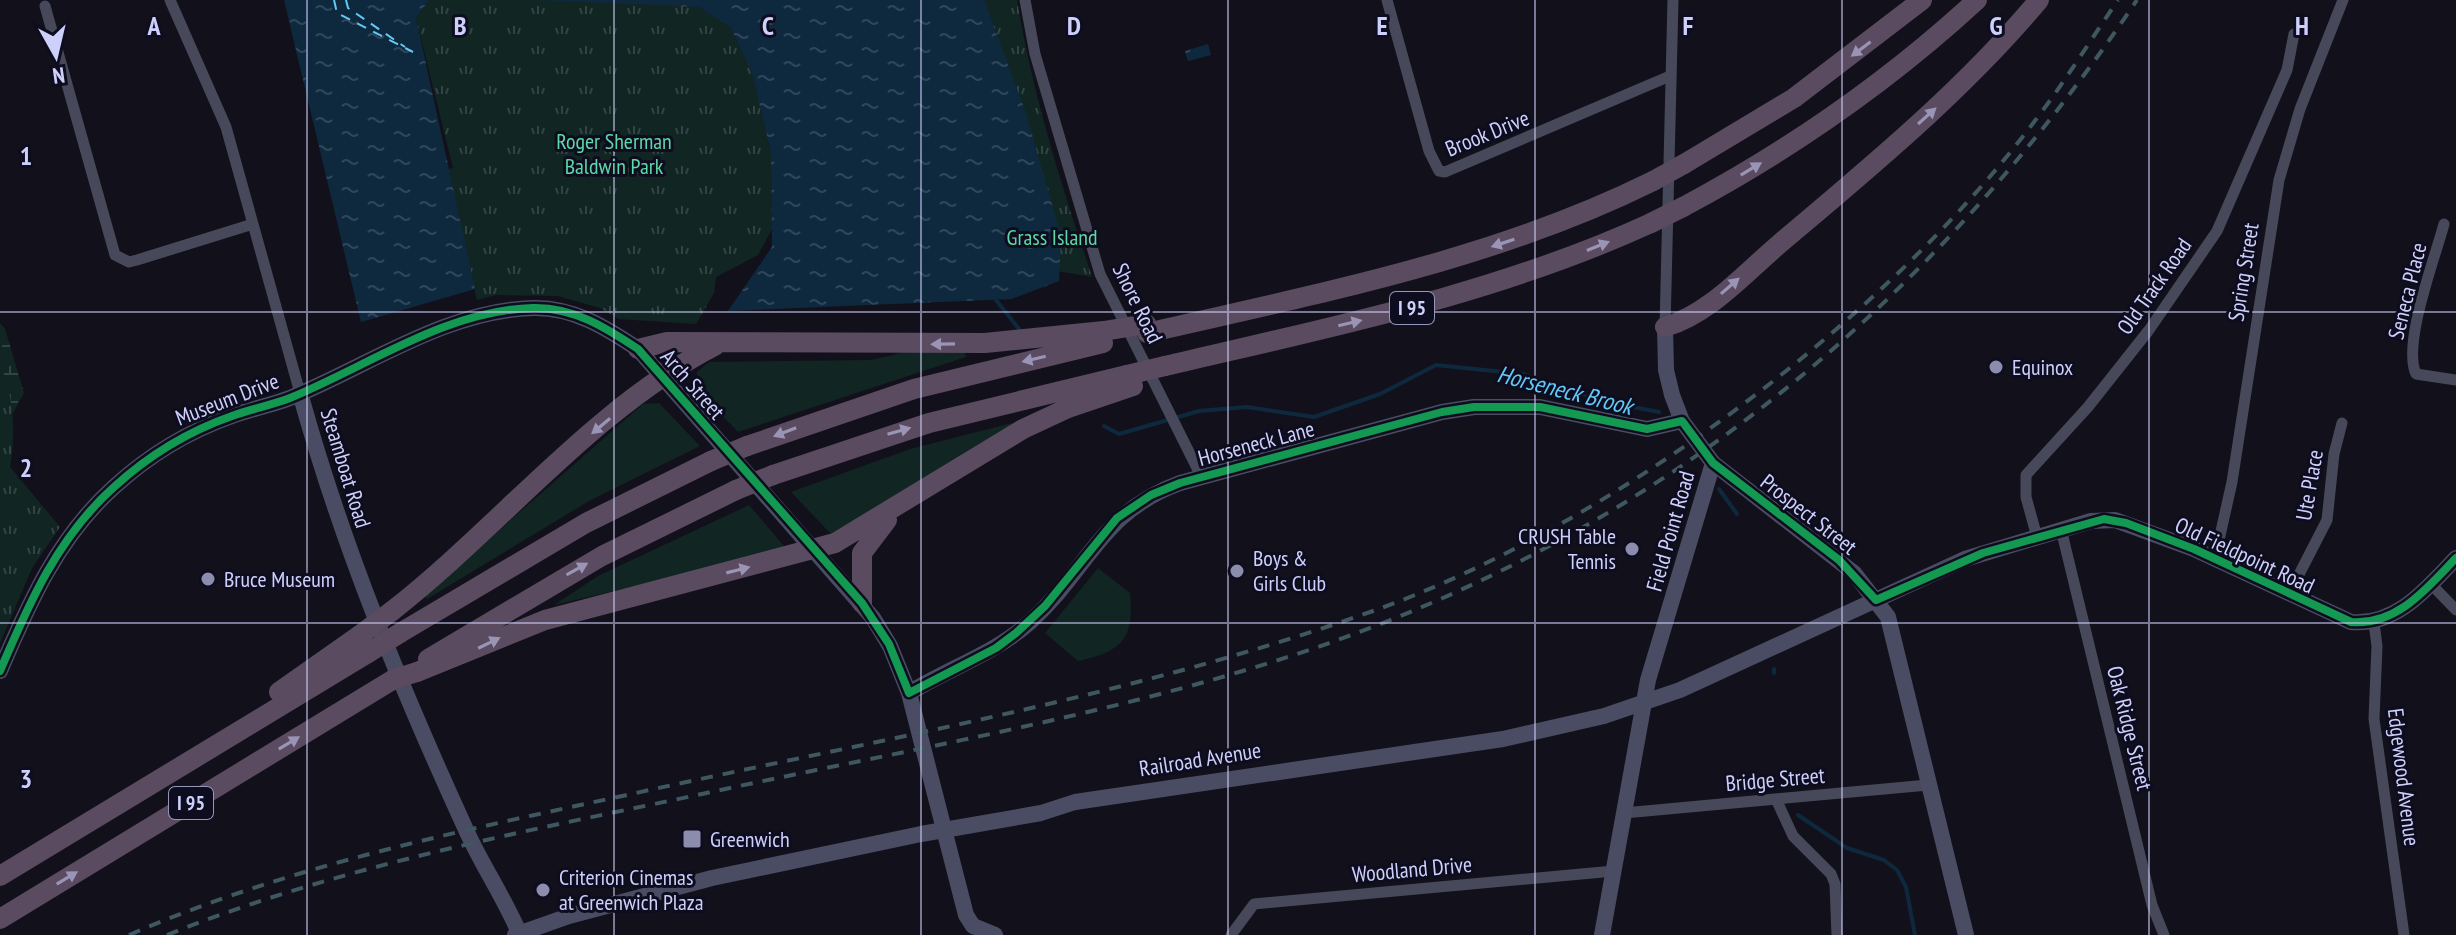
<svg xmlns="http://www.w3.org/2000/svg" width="2456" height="935" font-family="'PT Sans Narrow',sans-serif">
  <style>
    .green { fill: #112523 }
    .wetland { fill: url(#wetland-marsh) }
    .park { fill: url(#park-tufts) }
    .water { fill: url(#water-ripples) }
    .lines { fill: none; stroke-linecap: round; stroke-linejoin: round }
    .stream { stroke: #0e293e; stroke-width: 4 }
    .ferry { stroke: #62c9f7; stroke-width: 2; stroke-dasharray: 10 8; stroke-linecap: butt }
    .street { stroke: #47495b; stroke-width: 11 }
    .secondary { stroke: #494c62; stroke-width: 16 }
    .highway { stroke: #5a4b61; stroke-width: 20 }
    .rail { stroke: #3f5760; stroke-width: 4; stroke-dasharray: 12 10; stroke-linecap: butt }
    .highway-bridge { stroke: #5a4b61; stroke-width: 20 }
    .cycleway-casing { stroke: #0e0d1f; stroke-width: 13 }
    .cycleway { stroke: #139951; stroke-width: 8 }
    .oneway { fill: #9a94b6 }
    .grid { fill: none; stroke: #ced0fc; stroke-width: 2; stroke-opacity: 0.55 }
    .poi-dot { fill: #8c8dad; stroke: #0e0d1f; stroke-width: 3 }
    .labels { text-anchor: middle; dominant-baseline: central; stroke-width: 6; stroke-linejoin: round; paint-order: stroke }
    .shield { fill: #0e0d1f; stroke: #9496ba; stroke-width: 2 }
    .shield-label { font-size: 20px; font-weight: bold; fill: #ced0fc }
    .street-label { font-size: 22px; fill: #ced0fc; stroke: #0e0d1f }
    .park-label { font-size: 22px; fill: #5ed8a6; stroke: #0e0d1f }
    .poi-label { font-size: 22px; fill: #ced0fc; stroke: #0e0d1f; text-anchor: start }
    .water-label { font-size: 24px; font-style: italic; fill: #62c9f7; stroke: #0e0d1f }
    .grid-label { font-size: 26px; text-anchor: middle; font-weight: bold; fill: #ced0fc; stroke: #0e0d1f; stroke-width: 6; stroke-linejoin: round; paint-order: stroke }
  </style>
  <defs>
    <pattern id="wetland-marsh" width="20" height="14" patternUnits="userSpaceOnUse" patternTransform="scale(2)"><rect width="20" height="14" fill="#112523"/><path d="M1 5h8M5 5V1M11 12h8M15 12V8" fill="none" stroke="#324444"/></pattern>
    <pattern id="park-tufts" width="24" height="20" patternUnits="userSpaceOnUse" patternTransform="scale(2)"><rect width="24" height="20" fill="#112523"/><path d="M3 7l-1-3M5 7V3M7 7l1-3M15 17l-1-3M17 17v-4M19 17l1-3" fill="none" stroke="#324444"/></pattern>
    <pattern id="water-ripples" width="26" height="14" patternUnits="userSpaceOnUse" patternTransform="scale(2)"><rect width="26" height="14" fill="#0e293e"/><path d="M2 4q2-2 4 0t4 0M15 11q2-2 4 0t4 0" fill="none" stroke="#30475b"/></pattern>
  </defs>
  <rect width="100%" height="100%" fill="#12111b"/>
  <!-- green -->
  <path class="green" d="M964 351 966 357 738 432C723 415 696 396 697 372L709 362 871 360 906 352Z
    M659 403 700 446 589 501 427 599 425 595 643 404Z
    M1028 419 831 534 791 492 910 449Z
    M749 505 784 546 780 552 554 605 598 576Z
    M1098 568 1130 593C1135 639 1121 652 1078 661L1045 633Z"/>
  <!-- wetland -->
  <path class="wetland" d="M0 323 5 329 24 393 0 436Z"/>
  <!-- park -->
  <path class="park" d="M429 0H557L699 7 731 28 752 73 771 153 772 229 758 255 716 277 714 293 696 324 619 319 600 308 558 296 496 295 477 300 446 170 453 168 416 18Z
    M979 0H1017C1032 93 1062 187 1092 277L1052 270Z
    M0 364C14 395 16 434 10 467L60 527 32 568 0 643Z"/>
  <!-- water -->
  <path class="water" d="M284 0H429L416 18 475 289 361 322Z
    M539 0H984L1026 113 1061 236 1059 281 1011 299 728 311 772 247 771 153 752 73 731 28 699 7Z
    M1208 44 1211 55 1188 61 1185 51Z"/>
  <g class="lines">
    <!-- stream -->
    <path class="stream" d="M996 300 1019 329
      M1104 426 1119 434 1199 411 1247 407 1314 417 1380 394 1436 365 1523 374 1607 402 1659 412
      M1719 489 1737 514
      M1774 669V673
      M1798 815 1847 848 1884 860 1897 870 1906 887 1915 935"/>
    <!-- ferry -->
    <path class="ferry" d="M334 0 337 13 413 52
      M346 0 348 8 405 47"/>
    <!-- street -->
    <path class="street" d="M170 0 226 127 300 393
      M1025 0 1035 54 1100 274 1201 476
      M1387 0 1429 151 1439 171 1445 172 1670 76
      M45 6 115 255 129 262 137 260 253 224
      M2444 224C2435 258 2402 344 2416 374L2456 380
      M1665 327 1673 0
      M2061 529 2152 905 2164 935
      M2037 537 2026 497V475L2088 407 2149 330 2217 231 2287 70 2294 34
      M2215 558 2232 482 2279 180 2300 109 2343 0
      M2431 584 2456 610
      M2289 594 2327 520 2334 454 2342 423
      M2374 623 2377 646 2374 719 2404 935
      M1776 799 1793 836 1831 874 1835 884 1837 935
      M1624 813 1928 785
      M1231 935 1254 904 1614 871"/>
    <!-- secondary -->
    <path class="secondary" d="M1665 327 1666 370 1672 395 1682 421 1713 463 1854 573 1888 617 1966 935
      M300 393C342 545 401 688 467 832 483 867 505 899 520 935
      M0 671C29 603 58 537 114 487 148 456 189 431 232 416 251 409 272 405 290 398 368 366 447 310 533 308 573 307 605 327 638 349L873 618 890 646 909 693 966 915 973 926 995 935
      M909 693C949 668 994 654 1030 622 1088 570 1100 512 1180 483L1442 412 1474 407H1540L1647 429 1682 421
      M515 935 569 916 712 878 921 834 1041 813 1075 802 1503 739 1604 716 1680 690 1965 559 2091 521 2115 520 2194 549 2351 622C2397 626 2427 588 2456 558
      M1602 935 1648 680 1713 463"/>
    <!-- highway -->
    <path class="highway" d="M1684 164 1794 98 1922 0
      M1683 207C1790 150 1888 82 1977 0
      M1665 327C1709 314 1743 275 1777 246 1869 168 1962 92 2039 0
      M1147 333C1319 293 1494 260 1653 181
      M638 349 667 342 985 343 1104 331
      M1165 366C1331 327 1496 294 1651 223
      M747 446 914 389 1103 343
      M773 475 929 423 1127 375
      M862 603V553L887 520
      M392 611C501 526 592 409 716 345
      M400 633 586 523 711 461
      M428 659 602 556 736 490
      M417 672 545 620 835 543 1023 429 1068 408 1133 386
      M279 692 360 635
      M0 876 368 653
      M0 919 394 679"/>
    <!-- rail -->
    <path class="rail" d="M129 935C304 859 492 825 677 784 911 734 1147 691 1373 611 1609 527 1883 322 2034 122 2064 83 2090 41 2118 0
      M167 935C339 866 522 832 702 794 900 751 1105 717 1297 654 1655 536 1928 310 2137 0"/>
    <!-- highway-bridge -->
    <path class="highway-bridge" d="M1653 181 1684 164
      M1651 223 1683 207
      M1104 331 1146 324
      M1127 375 1165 366
      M711 461 747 446
      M736 490 773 475
      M360 635 392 611
      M368 653 400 633
      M394 679 417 672"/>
    <defs>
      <path id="cycleway" d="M0 671C29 603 58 537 114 487 148 456 189 431 232 416 251 409 272 405 290 398 368 366 447 310 533 308 573 307 605 327 638 349L862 603 889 644 909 693 996 648 1016 633 1045 606 1117 518 1151 495 1180 483 1442 412 1474 407H1540L1647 429 1682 421 1713 463 1839 560 1876 600 1983 553 2104 519 2126 523 2194 549 2351 622C2397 626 2427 588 2456 558"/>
    </defs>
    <!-- cycleway casing -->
    <use href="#cycleway" class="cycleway-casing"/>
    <!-- cycleway -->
    <use href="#cycleway" class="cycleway"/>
  </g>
  <!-- one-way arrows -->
  <defs><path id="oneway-solid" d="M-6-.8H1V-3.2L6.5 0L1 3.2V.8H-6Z" transform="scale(2)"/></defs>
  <g class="oneway">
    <use href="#oneway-solid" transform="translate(1861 49) rotate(143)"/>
    <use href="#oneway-solid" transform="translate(1927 116) rotate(-42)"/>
    <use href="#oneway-solid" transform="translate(1751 169) rotate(-31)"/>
    <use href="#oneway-solid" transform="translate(1503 243) rotate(162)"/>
    <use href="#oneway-solid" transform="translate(1598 246) rotate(-22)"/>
    <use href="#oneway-solid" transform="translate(1730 286) rotate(-41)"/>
    <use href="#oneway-solid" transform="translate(1350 323) rotate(-13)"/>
    <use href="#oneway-solid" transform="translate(943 344) rotate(179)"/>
    <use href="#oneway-solid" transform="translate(1034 359) rotate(167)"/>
    <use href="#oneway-solid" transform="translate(601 426) rotate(140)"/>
    <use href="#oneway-solid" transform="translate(899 431) rotate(-16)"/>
    <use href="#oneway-solid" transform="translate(785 432) rotate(159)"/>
    <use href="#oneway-solid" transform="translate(577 569) rotate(-29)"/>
    <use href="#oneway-solid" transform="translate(738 570) rotate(-14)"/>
    <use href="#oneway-solid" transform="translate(489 643) rotate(-26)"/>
    <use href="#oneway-solid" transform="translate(289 743) rotate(-31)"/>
    <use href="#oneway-solid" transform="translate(67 878) rotate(-31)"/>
  </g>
  <!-- grid -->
  <path class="grid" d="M307 0V935M614 0V935M921 0V935M1228 0V935M1535 0V935M1842 0V935M2149 0V935M0 312H2456M0 623H2456"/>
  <!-- markers -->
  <g class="poi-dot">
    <circle cx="1996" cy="367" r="8"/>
    <circle cx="1632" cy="549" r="8"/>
    <circle cx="1237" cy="571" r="8"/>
    <circle cx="208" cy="579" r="8"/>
    <rect x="682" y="829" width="20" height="20" rx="4"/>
    <circle cx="543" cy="890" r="8"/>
  </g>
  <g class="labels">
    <!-- shield labels -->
    <g class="shield">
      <rect x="1390" y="292" width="44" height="32" rx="6"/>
      <rect x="169" y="787" width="44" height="32" rx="6"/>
    </g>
    <g class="shield-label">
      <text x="1412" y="308">I 95</text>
      <text x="191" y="803">I 95</text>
    </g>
    <!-- street labels -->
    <g class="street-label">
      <text transform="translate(1487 133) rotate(-22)">Brook Drive</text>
      <text transform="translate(2243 272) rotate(-81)">Spring Street</text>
      <text transform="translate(2154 286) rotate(-55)">Old Track Road</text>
      <text transform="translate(2407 291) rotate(-76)">Seneca Place</text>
      <text transform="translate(1138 303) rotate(64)">Shore Road</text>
      <text transform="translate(693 384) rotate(49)">Arch Street</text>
      <text transform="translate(227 399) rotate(-21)">Museum Drive</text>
      <text transform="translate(1256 443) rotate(-15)">Horseneck Lane</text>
      <text transform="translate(346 468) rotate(73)">Steamboat Road</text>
      <text transform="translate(2309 485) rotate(-80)">Ute Place</text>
      <text transform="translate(1809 514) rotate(38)">Prospect Street</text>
      <text transform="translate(1670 531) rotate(-74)">Field Point Road</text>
      <text transform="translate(2245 555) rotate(25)">Old Fieldpoint Road</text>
      <text transform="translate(2130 728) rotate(76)">Oak Ridge Street</text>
      <text transform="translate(1200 759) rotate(-9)">Railroad Avenue</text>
      <text transform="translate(2404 777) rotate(83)">Edgewood Avenue</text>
      <text transform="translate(1775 779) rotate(-5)">Bridge Street</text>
      <text transform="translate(1412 869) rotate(-5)">Woodland Drive</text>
    </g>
    <!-- park labels -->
    <g class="park-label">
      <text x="614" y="141">Roger Sherman<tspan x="614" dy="25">Baldwin Park</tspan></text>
      <text x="1052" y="237">Grass Island</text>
    </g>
    <!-- poi labels -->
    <g class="poi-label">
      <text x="2012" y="367">Equinox</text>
      <text x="1616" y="536" text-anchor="end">CRUSH Table<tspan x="1616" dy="25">Tennis</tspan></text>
      <text x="1253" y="558">Boys &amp;<tspan x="1253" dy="25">Girls Club</tspan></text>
      <text x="224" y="579">Bruce Museum</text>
      <text x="710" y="839">Greenwich</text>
      <text x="559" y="877">Criterion Cinemas<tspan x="559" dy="25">at Greenwich Plaza</tspan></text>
    </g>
    <!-- water labels -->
    <g class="water-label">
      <text transform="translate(1565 390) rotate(14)">Horseneck Brook</text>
    </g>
  </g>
  <g class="grid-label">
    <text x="154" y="35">A</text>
    <text x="460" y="35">B</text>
    <text x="768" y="35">C</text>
    <text x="1074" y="35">D</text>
    <text x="1382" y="35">E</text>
    <text x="1688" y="35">F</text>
    <text x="1996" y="35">G</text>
    <text x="2302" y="35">H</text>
    <text x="26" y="165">1</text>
    <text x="26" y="477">2</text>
    <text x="26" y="788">3</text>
  </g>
  <!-- north arrow -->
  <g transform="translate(56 56) rotate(172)" stroke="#0e0d1f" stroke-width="6" paint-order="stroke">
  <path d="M0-6L14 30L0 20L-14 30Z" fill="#ced0fc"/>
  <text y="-12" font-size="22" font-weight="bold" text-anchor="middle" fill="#ced0fc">N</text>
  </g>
</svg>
